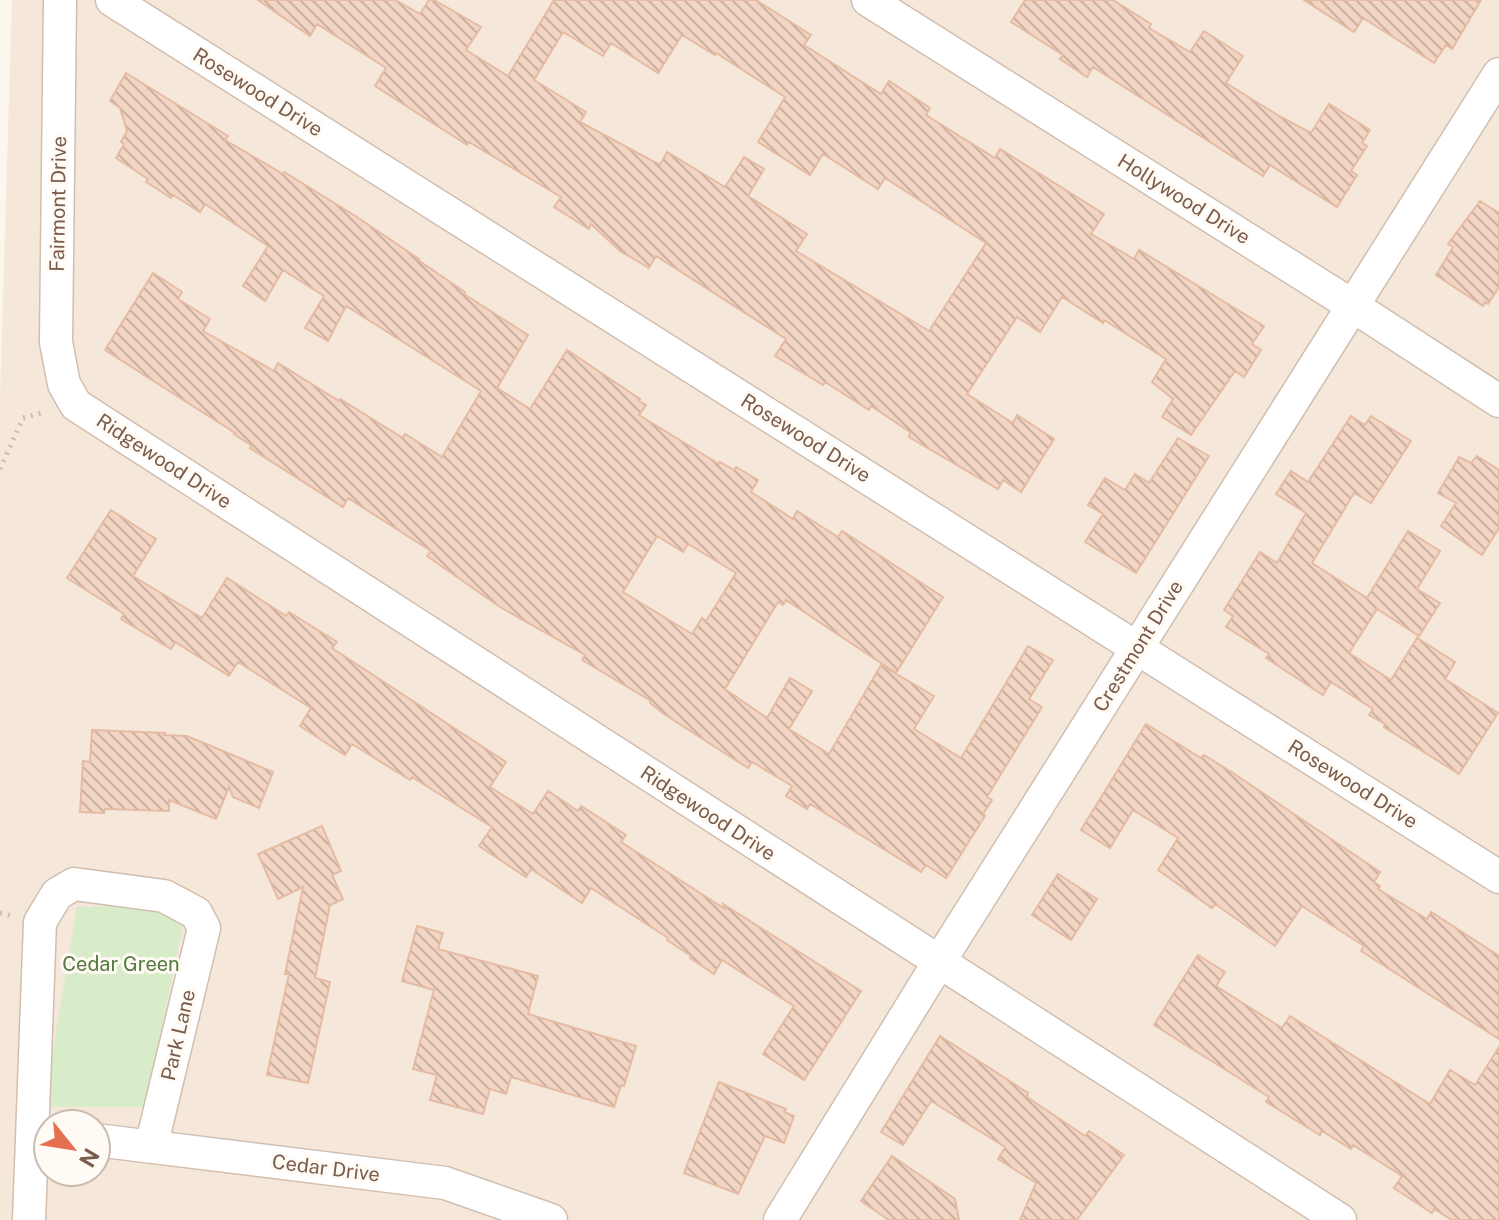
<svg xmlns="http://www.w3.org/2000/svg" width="1499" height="1220" font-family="'Public Sans',sans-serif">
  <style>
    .residential { fill: #f5e8da; fill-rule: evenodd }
    .park { fill: #d8ecc9 }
    .building { fill: url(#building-back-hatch); stroke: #e6bba3; stroke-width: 2; fill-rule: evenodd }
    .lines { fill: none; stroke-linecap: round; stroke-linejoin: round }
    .minor-casing { stroke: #d1beb0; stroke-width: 35 }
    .path { stroke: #d9b8a5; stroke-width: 5; stroke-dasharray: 2 6; stroke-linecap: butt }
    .minor { stroke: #fff; stroke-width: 32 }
    .labels { text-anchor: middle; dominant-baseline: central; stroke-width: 6; stroke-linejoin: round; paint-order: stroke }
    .street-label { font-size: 20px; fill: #7a5c4d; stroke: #fffaf3 }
    .park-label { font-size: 20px; fill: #537a41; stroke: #fffaf3 }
  </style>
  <defs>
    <pattern id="building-back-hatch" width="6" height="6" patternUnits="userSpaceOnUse" patternTransform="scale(2)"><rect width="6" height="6" fill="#f3d5c3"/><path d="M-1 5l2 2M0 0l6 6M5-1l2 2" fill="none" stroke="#cab0a1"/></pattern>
  </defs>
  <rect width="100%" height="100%" fill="#fdf6ec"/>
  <!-- residential -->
  <path class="residential" d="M12 0H1499V1220H0V397ZM48 1124H96V1172H48Z"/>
  <!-- park -->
  <path class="park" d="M131 906 163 911 183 926 145 1107H43L77 907Z"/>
  <!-- building -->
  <path class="building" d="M258 0H395L420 14 429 0H434L481 27 466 50 508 76 554 0H756L811 35 804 45 881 94 889 81 930 108 926 115 995 158 1000 149 1104 214 1091 234 1134 259 1139 250 1264 326 1252 344 1261 350 1244 377 1235 371 1191 435 1162 417 1173 399 1152 382 1166 359 1104 320 1103 323 1062 297 1040 332 1017 317 967 394 1013 423 1017 415 1054 439 1021 492 1003 480 998 489 909 437 910 432 871 406 869 410 825 382 823 385 775 356 786 339 656 256 649 268 620 251 591 224 589 229 554 207 561 197 469 142 467 145 375 86 386 68 317 24 310 36ZM563 32 603 56 611 43 658 73 682 35 715 55 716 53 785 97 758 142 810 175 823 154 878 189 885 178 986 243 929 331 796 251 807 234 748 196 764 169 744 157 725 187 667 152 660 165 580 122 586 112 534 80Z
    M1025 0H1113L1151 24 1149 28 1190 52 1204 31 1243 56 1226 83 1279 116 1311 133 1329 104 1370 130 1362 143 1367 146 1351 171 1357 175 1337 207 1270 165 1263 176 1093 67 1087 77 1060 59 1063 55 1011 22Z
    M1304 0H1481L1452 49 1446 45 1434 63 1363 18 1354 32Z
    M126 73 228 136 225 140 283 174 284 172 357 217 419 259 418 260 465 292 464 294 528 335 497 388 530 409 567 350 640 399 639 401 646 405 639 415 719 464 720 462 734 470 736 467 758 480 751 492 793 519 797 511 838 537 842 531 943 597 896 673 786 600 783 605 778 602 725 689 767 718 790 678 812 691 789 729 829 754 881 665 934 696 914 729 961 758 1028 646 1053 660 1029 699 1042 707 987 797 992 800 983 814 985 816 946 878 926 865 921 872 810 804 807 809 786 796 792 786 752 762 748 768 729 756 664 714 650 703 651 701 582 660 585 655 500 607 427 556 431 551 348 498 343 507 250 448 252 446 234 434 235 433 105 350 153 273 182 292 178 299 210 319 203 331 274 371 278 363 339 401 340 399 403 438 405 434 442 457 481 391 346 306 328 341 305 328 324 296 283 270 265 301 243 286 268 246 205 204 200 212 173 195 171 198 146 182 148 179 116 158 124 144 121 142 127 131 120 108 110 101ZM657 536 683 552 688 544 736 573 706 621 702 618 692 634 623 592Z
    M1480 201 1499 213V287L1488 304 1485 302 1483 306 1436 275 1453 247 1448 244Z
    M1351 416 1365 425 1371 416 1411 441 1371 503 1354 493 1312 563 1367 598 1408 531 1440 551 1417 589 1440 603 1419 636 1377 609 1349 653 1391 680 1417 638 1455 662 1445 679 1498 713 1459 774 1384 727 1385 724 1369 715 1373 709 1331 682 1323 695 1266 658 1269 654 1226 627 1233 616 1224 610 1260 552 1277 563 1306 513 1276 494 1291 471 1308 482Z
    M1178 438 1209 456 1136 573 1085 542 1103 514 1088 505 1105 478 1125 490 1135 474 1149 483Z
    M1477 456 1499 470V528L1482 555 1441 526 1456 503 1438 493 1459 457 1471 463Z
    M111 510 156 539 133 576 202 618 227 578 286 616 289 612 337 642 332 648 506 762 490 787 533 814 548 791 578 811 581 806 626 835 621 842 725 909 723 904 861 991 804 1080 763 1054 794 1006 722 960 714 974 690 958 691 956 667 940 668 938 591 888 582 903 531 869 526 877 479 846 492 827 412 777 410 780 352 744 345 755 300 726 311 708 238 662 229 676 175 642 171 649 121 619 124 614 67 578Z
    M1146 724 1201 758 1204 755 1233 773 1380 872 1374 882 1380 886 1378 889 1427 919 1431 912 1499 956V1039L1361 951 1364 946 1302 906 1275 946 1215 904 1212 908 1158 870 1178 838 1133 810 1110 848 1081 830Z
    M92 730 165 733 164 735 187 736 273 772 259 808 233 797 229 787 216 819 169 800V811L105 809 104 813 80 812 83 761 90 762Z
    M322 826 341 871 332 875 343 899 330 905 315 978 330 982 308 1083 267 1075 289 974H285L303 887 278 899 258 854Z
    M1058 874 1097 899 1071 940 1032 915Z
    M417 926 443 933 438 949 538 976 528 1014 636 1046 624 1086 621 1085 614 1107 511 1077 506 1094 490 1089 483 1114 430 1100 437 1075 413 1069 434 990 402 981Z
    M1198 955 1225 972 1216 986 1282 1028 1290 1016 1430 1104 1450 1070 1475 1085 1499 1047V1220H1452L1434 1209 1432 1213 1394 1188 1402 1176 1353 1145 1351 1149 1322 1131 1320 1135 1266 1102 1269 1097 1154 1025Z
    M940 1036 1028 1093 1027 1097 1085 1136 1089 1131 1124 1155 1077 1220H1020L1036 1183 998 1159 1005 1147 931 1101 903 1145 881 1132Z
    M719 1082 786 1109 784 1112 794 1116 784 1143 765 1136 738 1194 684 1173Z
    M892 1156 955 1199 959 1220H889L861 1201Z"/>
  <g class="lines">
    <defs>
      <path id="minor" d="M60 0 56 342 64 384 76 405 1340 1220
        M112 0 1499 877
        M868 0 1353 306 1499 401
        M96 1140 445 1183 551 1220
        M29 1220 40 922 57 894 74 884 164 896 196 913 204 928 151 1147
        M780 1220 939 962 1499 74"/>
    </defs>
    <!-- minor casing -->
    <use href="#minor" class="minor-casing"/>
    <!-- path -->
    <path class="path" d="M0 469 23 418 45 412
      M0 913 12 916"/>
    <!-- minor -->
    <use href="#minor" class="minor"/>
  </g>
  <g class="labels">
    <!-- street labels -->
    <g class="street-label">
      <text transform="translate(258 92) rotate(32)">Rosewood Drive</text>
      <text transform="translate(1184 199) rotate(32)">Hollywood Drive</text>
      <text transform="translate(58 204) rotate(-89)">Fairmont Drive</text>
      <text transform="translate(806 438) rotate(32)">Rosewood Drive</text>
      <text transform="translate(164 461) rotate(33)">Ridgewood Drive</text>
      <text transform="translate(1138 646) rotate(-58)">Crestmont Drive</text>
      <text transform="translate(1353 784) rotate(32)">Rosewood Drive</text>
      <text transform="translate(708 813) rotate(33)">Ridgewood Drive</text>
      <text transform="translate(178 1035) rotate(-77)">Park Lane</text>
      <text transform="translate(326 1168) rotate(7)">Cedar Drive</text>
    </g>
    <!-- park labels -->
    <g class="park-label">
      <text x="121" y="964">Cedar Green</text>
    </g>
  </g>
  <!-- north arrow -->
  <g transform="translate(72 1148) rotate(120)"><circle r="38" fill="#fffaf3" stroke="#cabbb1" stroke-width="2"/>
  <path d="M0-6L14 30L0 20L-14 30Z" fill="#e76f51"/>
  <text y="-12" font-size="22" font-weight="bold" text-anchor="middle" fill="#7a5c4d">N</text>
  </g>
</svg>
